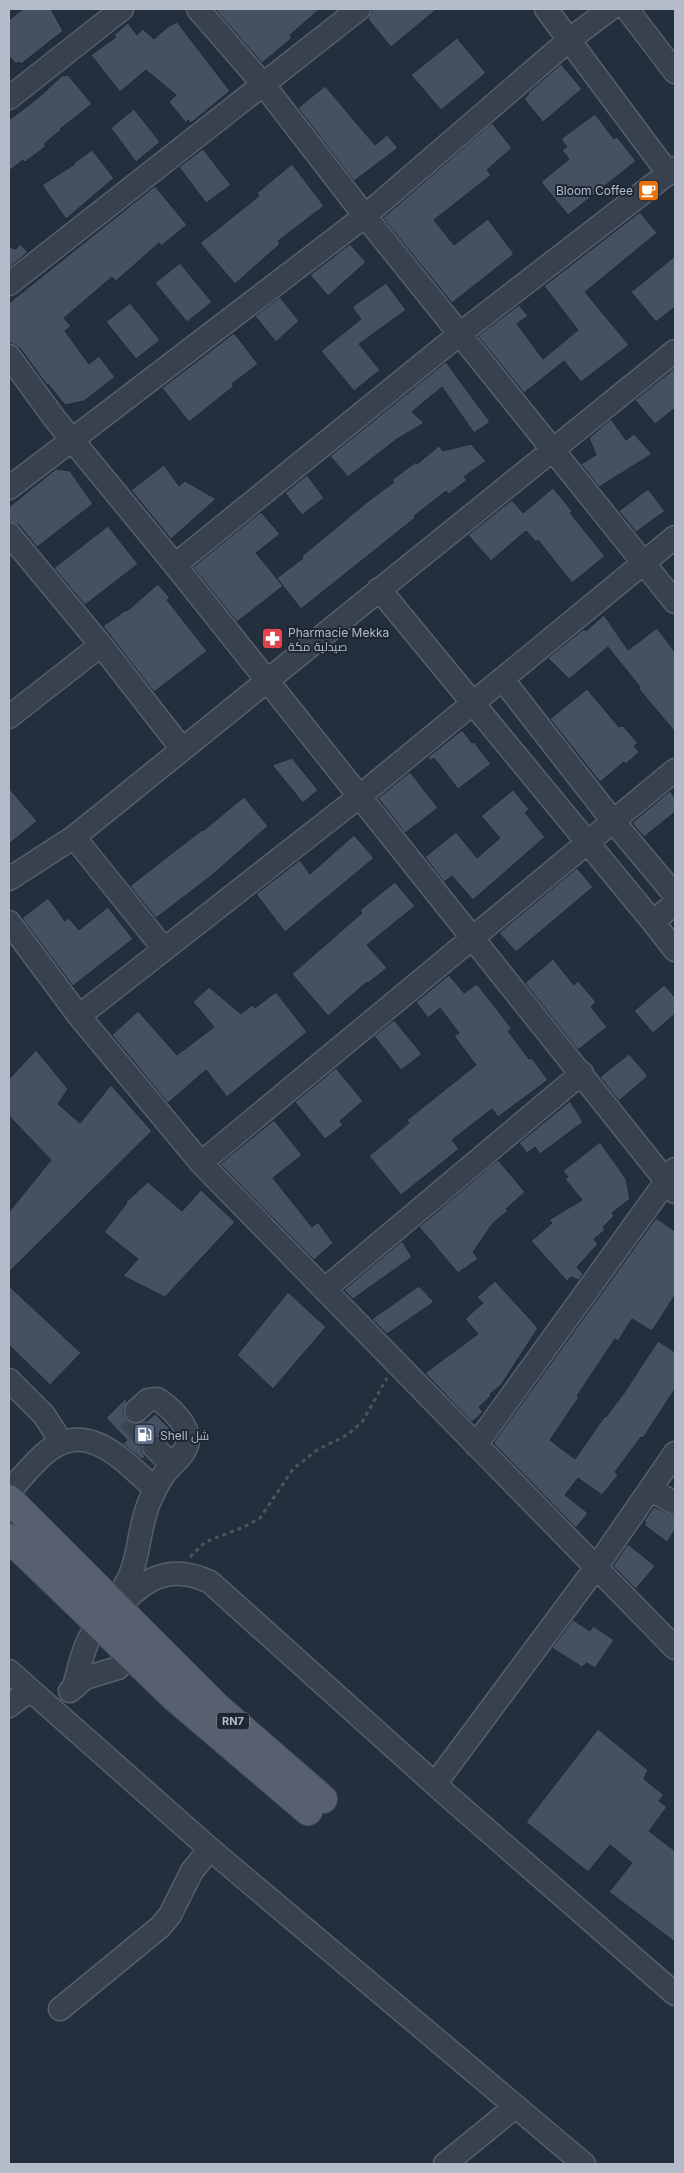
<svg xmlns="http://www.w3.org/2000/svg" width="684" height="2173" font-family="Inter,Cairo,sans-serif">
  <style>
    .building { fill: #455162; stroke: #1f2835 }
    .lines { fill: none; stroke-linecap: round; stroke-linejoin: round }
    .minor-tunnel { stroke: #3a4453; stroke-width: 22; stroke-dasharray: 22 11; stroke-linecap: butt }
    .minor-casing { stroke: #565f6c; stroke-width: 25 }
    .major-casing { stroke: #414a57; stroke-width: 30 }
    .path { stroke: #44595c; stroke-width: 3; stroke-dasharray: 4 4; stroke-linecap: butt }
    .minor { stroke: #38414e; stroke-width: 22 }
    .major { stroke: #56606e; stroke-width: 28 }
    .labels { text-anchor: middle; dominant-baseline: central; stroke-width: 4; stroke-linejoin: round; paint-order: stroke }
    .shield { fill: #1d2633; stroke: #878f9c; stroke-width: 1 }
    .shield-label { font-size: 11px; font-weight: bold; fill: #b4bcc9 }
    .poi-label { font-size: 12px; fill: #b4bcc9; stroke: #1d2633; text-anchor: start }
  </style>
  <rect width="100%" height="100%" fill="#242f3e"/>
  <!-- building -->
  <path class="building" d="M23 9H51L63 31 21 64 19 62 16 64 9 56V20Z
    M215 9H320L290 35 292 38 262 63Z
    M372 9H437L391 47 368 19Z
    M177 22 230 91 191 123 188 120 186 123 169 102 176 95 146 70 120 92 91 55 116 37 114 35 128 23 137 35 143 29 154 39 169 26Z
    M457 38 486 73 441 110 411 75Z
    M561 64 582 89 543 122 524 99 529 94 528 93Z
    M63 75 65 76 68 75 92 104 60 129 61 130 44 144 46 146 25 162 23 160 9 171V120L38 98Z
    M325 86 375 145 387 135 398 148 354 181 298 108Z
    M134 109 160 142 136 162 111 128Z
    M595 114 614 139 617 137 636 161 568 215 541 182 569 159 562 150 567 147 561 139Z
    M492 123 512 148 487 170 491 175 434 220 454 245 488 219 514 254 452 303 383 218Z
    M203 149 231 185 206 203 179 167Z
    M92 150 114 178 66 219 42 185 75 164 74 163Z
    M292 164 324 206 278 241 280 244 235 284 200 243 259 196 257 193Z
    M155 186 187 225 161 246 159 243 116 281 112 277 64 318 71 326 65 331 89 364 99 356 115 377 84 401 65 405 48 384 47 385 20 348 9 342V303Z
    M640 212 657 233 585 292 629 345 581 382 564 361 524 393 478 336 519 305 528 316 517 324 543 359 578 330 544 286Z
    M20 244 28 252 9 268V247L16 249Z
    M350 244 366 262 328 296 310 275Z
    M675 256V307L656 322 631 292Z
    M180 263 212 302 187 322 155 283Z
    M386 283 406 310 359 344 380 370 354 391 321 351 361 319 352 307Z
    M280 297 299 321 276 342 255 316Z
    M130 303 160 340 136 359 106 322Z
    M234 333 258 364 232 384 234 386 189 422 162 388Z
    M446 362 490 422 474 433 442 387 412 412 424 423 397 439 348 477 330 456Z
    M675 368V408L655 424 635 400Z
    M611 419 626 440 634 434 652 454 599 487 581 464 596 455 589 438Z
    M471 444 486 461 464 477 467 480 449 494 446 491 414 516 415 518 301 609 277 578 303 558 302 556 366 503 394 482 392 480 416 462 417 464 439 446 443 451Z
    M164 465 179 486 185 481 216 499 171 539 131 490Z
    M56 469 70 471 93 504 37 547 19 525 9 521V507Z
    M307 475 324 498 302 515 285 493Z
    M553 488 572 511 570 513 605 556 572 583 538 540 536 542 526 531 491 561 468 535 512 500 523 513Z
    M648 489 665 511 636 532 619 511Z
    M261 512 280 534 256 553 283 586 237 622 193 567Z
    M108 526 138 564 85 605 54 568Z
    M158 584 170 598 167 600 207 651 154 692 103 626 126 610 127 611Z
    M604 615 628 650 657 628 675 652V732L638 688 640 687 608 647 569 679 548 658 584 629 586 631Z
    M587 689 619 727 623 726 638 743 634 746 639 752 626 764 624 762 600 782 550 719Z
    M462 730 472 743 474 742 491 764 458 789 434 758 430 761 428 757Z
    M292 758 318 790 303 803 272 765Z
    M410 772 438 808 405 833 378 798Z
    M9 788 37 821 9 844Z
    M513 790 529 809 525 813 545 837 473 900 452 876 444 882 425 857 456 832 477 858 500 838 481 816Z
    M670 791 675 798V812L644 837 632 823Z
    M244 797 268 826 211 876 156 918 130 886 202 830 203 831Z
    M354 835 374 858 285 932 256 894 300 860 310 874Z
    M577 868 593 887 516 952 499 933Z
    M395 882 415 906 367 945 387 968 368 983 367 982 328 1016 292 974 362 913 360 910Z
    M48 898 65 921 69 918 79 930 108 907 133 939 73 986 22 918Z
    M553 959 574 985 578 981 596 1002 591 1007 607 1027 578 1050 525 983Z
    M449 975 464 993 477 984 512 1029 508 1031 529 1059 532 1058 548 1080 498 1117 492 1109 452 1140 459 1149 401 1195 369 1156 409 1123 407 1120 476 1065 454 1036 459 1033 440 1008 428 1018 416 1002Z
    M664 985 675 997V1014L653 1033 634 1011Z
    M209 987 241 1014 252 1005 255 1008 276 992 307 1032 227 1097 206 1070 168 1103 112 1035 138 1011 177 1055 214 1027 193 1002Z
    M394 1020 422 1054 401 1070 374 1036Z
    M36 1050 68 1089 58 1104 80 1123 111 1085 152 1131 9 1272V1212L51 1160 9 1116V1079Z
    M629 1054 648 1076 619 1101 600 1077Z
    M336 1068 363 1101 340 1121 343 1125 325 1139 295 1102Z
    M570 1101 583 1122 540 1154 535 1147 527 1153 519 1143Z
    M274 1120 302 1155 273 1178 312 1227 318 1222 333 1243 314 1260 220 1164Z
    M600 1142 626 1179 630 1199 612 1213 614 1216 603 1227 605 1230 594 1239 598 1244 577 1267 583 1274 579 1280 571 1277 567 1281 531 1241 552 1223 549 1220 582 1200 565 1179 568 1177 563 1171Z
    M498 1160 525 1192 506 1209 508 1211 493 1223 473 1252 478 1259 458 1273 419 1227Z
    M148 1182 182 1211 201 1190 235 1222 165 1297 123 1276 138 1259 104 1232 127 1203 126 1202Z
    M656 1218 675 1231V1295L652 1331 632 1319 618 1341 615 1339 577 1396 579 1397 550 1440 575 1459 605 1416 606 1417 624 1393 658 1341 675 1352V1389L643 1438 641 1437 615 1472 618 1475 602 1495 578 1478 565 1495 588 1513 576 1528 495 1445 494 1442Z
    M402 1241 412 1257 353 1299 344 1290Z
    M495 1281 538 1328 501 1385 490 1394 491 1396 479 1407 483 1412 472 1422 425 1373 478 1334 465 1319 483 1303 477 1297Z
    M9 1286 81 1353 50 1385 9 1345Z
    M419 1286 434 1302 387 1334 372 1319Z
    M288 1292 326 1327 273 1389 237 1355Z
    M125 1399 127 1402 124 1407 123 1413 127 1420 133 1424H139L146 1420 147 1421 155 1414 171 1430 163 1438 158 1435 151 1434 144 1438 141 1444 142 1451 145 1457 142 1459 123 1444 127 1440 106 1418Z
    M654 1507 675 1516V1530L667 1542 644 1525 646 1523 644 1521Z
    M628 1544 655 1566 636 1589 613 1566Z
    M573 1620 590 1631 593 1626 614 1640 595 1668 587 1663 582 1667 552 1648Z
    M598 1729 648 1770 644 1779 664 1795 659 1801 667 1807 649 1831 675 1851V1942L609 1892 632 1863 610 1845 588 1872 526 1822Z"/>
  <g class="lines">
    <!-- minor-tunnel -->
    <path class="minor-tunnel" d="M128 1419 154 1447"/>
    <defs>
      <path id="minor" d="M198 9 263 84 365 216 675 602
        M546 9 668 173
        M627 9 675 72
        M9 98 122 9
        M9 284 359 9
        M9 356 55 419 175 565 675 1192
        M9 488 365 216 569 40 610 9
        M9 534 101 645 182 749
        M175 565 461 333 675 168
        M379 589 653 922 675 903
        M503 680 613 821 675 895
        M9 717 101 645
        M74 837 164 949
        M9 879 74 837 675 351
        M9 922 79 1016 201 1163 675 1648
        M653 922 675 950
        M79 1016 360 796 675 537
        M201 1163 675 770
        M325 1289 582 1073
        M9 1380 44 1415 62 1443
        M476 1445 675 1169
        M154 1447 172 1465
        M651 1490 675 1503
        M9 1492C20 1479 31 1466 43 1455 86 1416 124 1461 155 1489
        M116 1598C143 1567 135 1532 151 1498 155 1489 159 1482 164 1474 172 1464 187 1454 188 1440 189 1425 169 1406 157 1399L148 1400 136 1411
        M9 1671 210 1849 584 2164
        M74 1687C78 1671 82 1653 89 1639 95 1627 106 1619 115 1610 144 1580 168 1562 210 1582L447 1795 675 1994
        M70 1691 85 1678 118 1668 141 1644
        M9 1706 30 1690
        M435 1784 597 1566 675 1453
        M60 2009 160 1927 170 1915 192 1871 210 1849
        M445 2164 515 2107"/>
      <path id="major" d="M9 1499 217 1707 323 1799
        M9 1538 173 1696 308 1811"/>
    </defs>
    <!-- minor casing -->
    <use href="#minor" class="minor-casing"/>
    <!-- major casing -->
    <use href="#major" class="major-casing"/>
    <!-- path -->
    <path class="path" d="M190 1557 205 1542 244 1527 260 1518 293 1469 317 1450 347 1435 362 1422 387 1378"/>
    <!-- minor -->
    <use href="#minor" class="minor"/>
    <!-- major -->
    <use href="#major" class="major"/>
  </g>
  <!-- icons -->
  <defs>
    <symbol id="cafe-square" viewBox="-11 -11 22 22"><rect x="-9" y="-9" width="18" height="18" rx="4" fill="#e8710a" stroke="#1d2633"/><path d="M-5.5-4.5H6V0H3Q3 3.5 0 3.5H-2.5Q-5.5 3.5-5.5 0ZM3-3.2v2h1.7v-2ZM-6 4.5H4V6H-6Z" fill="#fff"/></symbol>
    <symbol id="pharmacy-square" viewBox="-11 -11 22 22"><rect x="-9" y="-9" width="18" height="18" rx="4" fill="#e0444e" stroke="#1d2633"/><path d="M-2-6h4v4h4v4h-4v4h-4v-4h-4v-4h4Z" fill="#fff"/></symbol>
    <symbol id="fuel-square" viewBox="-11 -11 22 22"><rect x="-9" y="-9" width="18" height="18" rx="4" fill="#5c6f8a" stroke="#1d2633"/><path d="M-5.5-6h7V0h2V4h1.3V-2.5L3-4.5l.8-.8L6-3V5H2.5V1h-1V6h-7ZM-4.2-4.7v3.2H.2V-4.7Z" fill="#fff"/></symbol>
  </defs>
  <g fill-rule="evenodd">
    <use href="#cafe-square" x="636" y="178" width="25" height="25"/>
    <use href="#pharmacy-square" x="260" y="626" width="25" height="25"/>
    <use href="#fuel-square" x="132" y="1422" width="25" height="25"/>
  </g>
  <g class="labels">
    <!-- shield labels -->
    <rect class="shield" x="217" y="1712.5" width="32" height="17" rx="4"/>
    <g class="shield-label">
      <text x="233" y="1721">RN7</text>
    </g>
    <!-- poi labels -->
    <g class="poi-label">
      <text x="633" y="190" text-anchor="end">Bloom Coffee</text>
      <text x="288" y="632">Pharmacie Mekka<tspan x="288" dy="14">صيدلية مكة</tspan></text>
      <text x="160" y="1435">Shell شل</text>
    </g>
  </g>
  <!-- border -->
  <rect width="684" height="2173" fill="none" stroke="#b4bcc9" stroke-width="20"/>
</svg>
